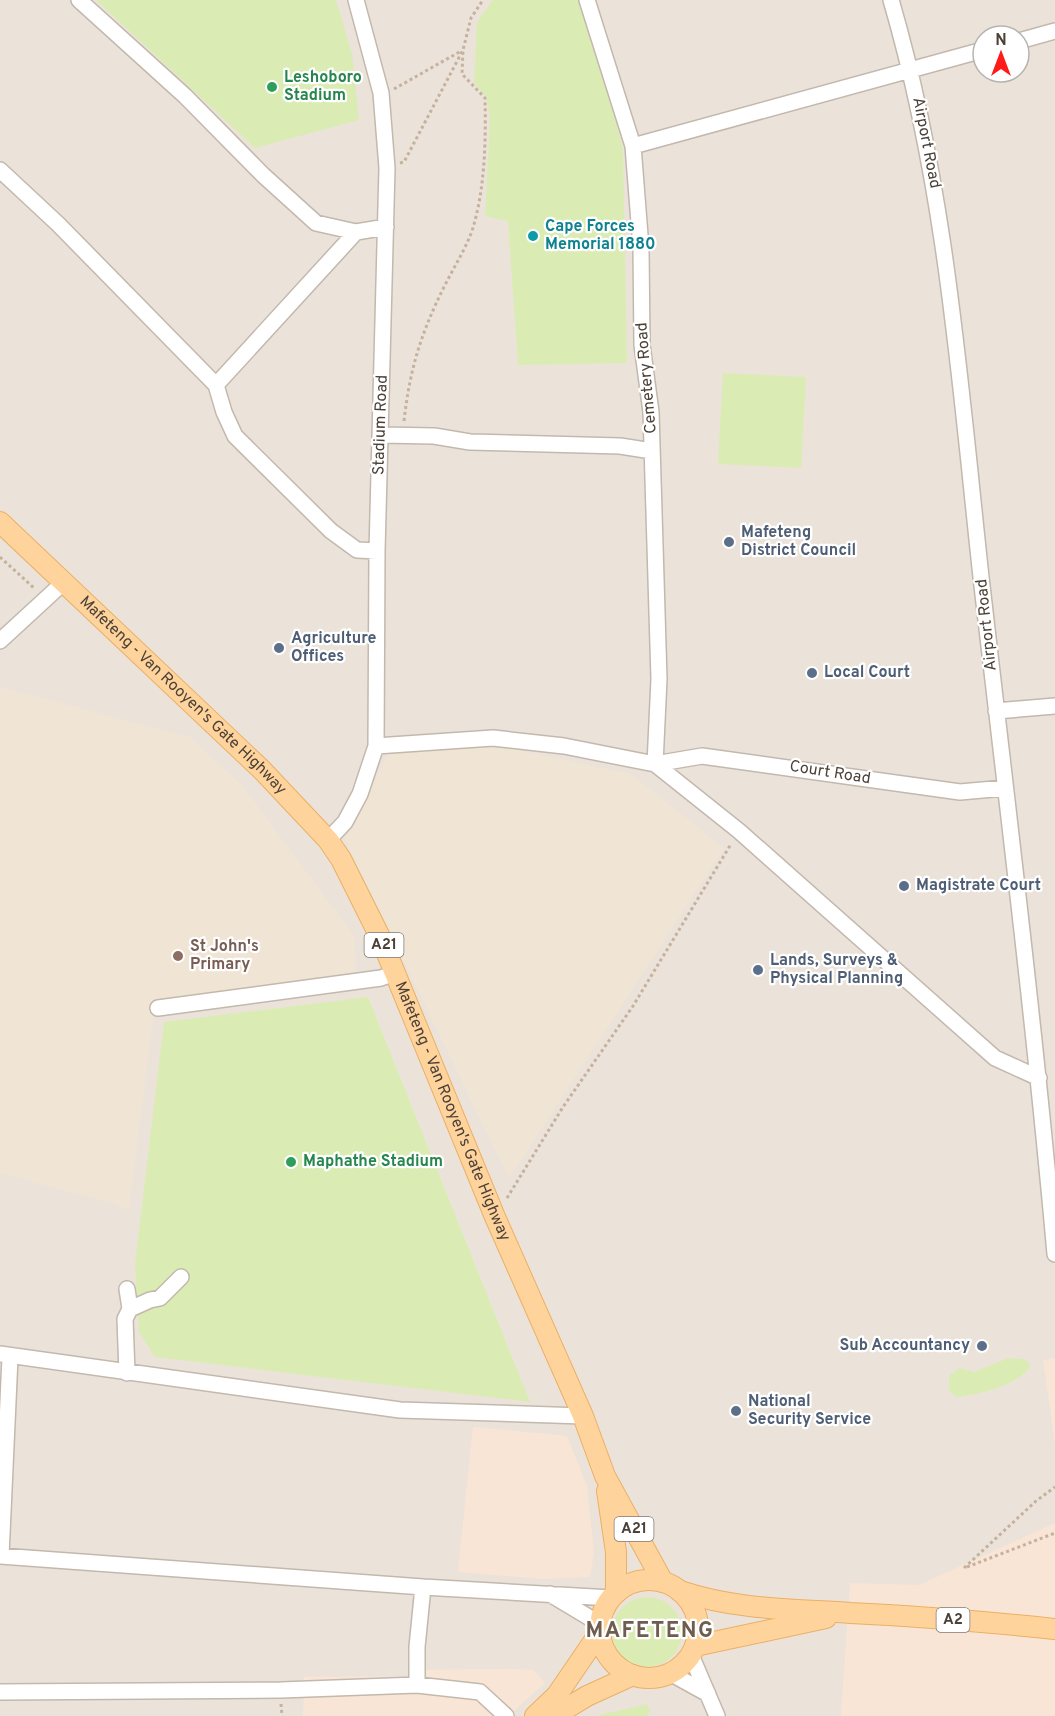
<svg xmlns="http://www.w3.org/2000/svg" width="1055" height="1716" font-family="Overpass,sans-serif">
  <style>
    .residential { fill: #ebe3d9; fill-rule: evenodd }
    .commercial { fill: #f8e5d6 }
    .education { fill: #f0e4d5 }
    .green { fill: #daecb3 }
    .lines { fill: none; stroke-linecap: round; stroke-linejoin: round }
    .minor-casing { stroke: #c3b8ad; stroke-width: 18 }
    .major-casing { stroke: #ebaf65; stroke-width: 22 }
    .path { stroke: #c5b19d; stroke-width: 3; stroke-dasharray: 3 3; stroke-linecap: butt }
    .minor { stroke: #fff; stroke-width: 15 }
    .major { stroke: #ffd49c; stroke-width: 20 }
    .leisure-dot { fill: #2e9e5b; stroke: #fff; stroke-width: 2 }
    .culture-dot { fill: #0f9aa8; stroke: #fff; stroke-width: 2 }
    .service-dot { fill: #5c6f8a; stroke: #fff; stroke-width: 2 }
    .education-dot { fill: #8d6e63; stroke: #fff; stroke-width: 2 }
    .labels { text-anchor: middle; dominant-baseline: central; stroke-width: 4.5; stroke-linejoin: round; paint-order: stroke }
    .shield { fill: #fff; stroke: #827a74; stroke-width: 1.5 }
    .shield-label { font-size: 15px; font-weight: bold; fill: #4c4138 }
    .leisure-label { font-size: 16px; font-weight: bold; fill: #27864d; stroke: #fff; text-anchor: start }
    .street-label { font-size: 16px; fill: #4c4138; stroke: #fff }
    .culture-label { font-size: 16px; font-weight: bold; fill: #0d838f; stroke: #fff; text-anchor: start }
    .service-label { font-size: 16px; font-weight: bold; fill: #4e5e75; stroke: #fff; text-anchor: start }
    .education-label { font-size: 16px; font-weight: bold; fill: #785e54; stroke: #fff; text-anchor: start }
    .district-label { font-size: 22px; font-weight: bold; letter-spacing: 1.5px; fill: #6f5d4f; stroke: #fff }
  </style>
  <rect width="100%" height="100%" fill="#f6f1eb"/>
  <!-- residential -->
  <path class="residential" d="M0 0H1055V1716H0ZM983 36H1019V72H983Z"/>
  <!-- commercial -->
  <path class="commercial" d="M1055 1358V1443L1043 1360Z
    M473 1427 567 1436 587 1486 594 1553 590 1577 543 1579 458 1572Z
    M1055 1523V1716H841L850 1583 919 1585Z
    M512 1669 533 1670 545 1683 508 1716H303L304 1677 411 1676V1670Z"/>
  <!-- education -->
  <path class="education" d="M0 687 190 737 242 785 355 937 356 974 155 1002 129 1210 111 1203 0 1173Z
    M499 746 631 774 724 848 509 1179 345 839 389 753Z"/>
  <!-- green -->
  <path class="green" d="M96 0H336L352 54 359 120 255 148Z
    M493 0H578L604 76 623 149 627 363 518 365 508 221 485 216 490 121 487 98 474 83 477 22Z
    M723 373 806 377 801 468 718 464Z
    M368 997 530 1402 155 1357 139 1332 135 1264 164 1022Z
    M1008 1358 1024 1359 1031 1365C1018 1387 979 1394 956 1397L949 1390V1376L959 1368 975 1372Z
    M612 1632a35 35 0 1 1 70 0a35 35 0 1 1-70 0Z
    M647 1704 650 1712 646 1716H595Z"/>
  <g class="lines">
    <defs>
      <path id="minor" d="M79 0 185 96 263 175 316 223 356 232 386 227
        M587 0 633 146 641 248 642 345 651 412 659 679 655 764
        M891 0C946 188 960 384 981 577 1007 803 1035 1028 1055 1254
        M1019 41 1055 31
        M633 146 983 50
        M0 170 58 224 216 385 224 412 235 436 331 531 357 550 377 551
        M216 385 356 232
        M381 435 434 436 470 442 620 446 652 451
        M0 641 63 583
        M996 711 1055 706
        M376 746 493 738 564 746 655 764 739 831 995 1058 1039 1078
        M655 764 702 756 960 792 1005 788
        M328 840 345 822 360 794 376 746 377 551 387 168 381 93 356 0
        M158 1008 381 978 395 973
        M130 1309 150 1300 160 1298 181 1277
        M0 1354 400 1410 583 1416
        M127 1373 125 1319 130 1309 127 1289
        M0 1556 423 1587 611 1598
        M1 1556 10 1357
        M550 1594 600 1624
        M691 1655 717 1716
        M670 1673 708 1694
        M417 1685V1647L423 1587
        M0 1692 281 1690 417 1685 480 1692 506 1716"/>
      <g id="major">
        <path id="s1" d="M0 522 262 770 328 840 341 859 381 939 495 1217 583 1416 605 1476 663 1582"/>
        <path d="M607 1491 616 1552V1593"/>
        <circle cx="649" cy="1629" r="49"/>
        <path d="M680 1591C737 1610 791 1609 851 1613 919 1616 987 1622 1055 1629"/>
        <path d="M695 1646 826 1618"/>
        <path d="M535 1716 557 1695 600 1632"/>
        <path d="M554 1716 587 1696 633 1675"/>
      </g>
    </defs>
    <!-- minor casing -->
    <use href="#minor" class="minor-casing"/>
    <!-- major casing -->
    <use href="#major" class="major-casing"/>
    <!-- path -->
    <path class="path" d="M394 89 461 51
      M400 163 404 162 463 50 471 18 483 0
      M404 421C410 368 421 333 445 285 454 267 465 250 472 231 485 190 486 141 485 98L462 74 463 50
      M0 557 34 588
      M507 1198 563 1107 633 1006 731 844
      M967 1567 1055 1533
      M964 1568 1036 1501 1055 1487
      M281 1704 282 1716"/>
    <!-- minor -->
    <use href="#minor" class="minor"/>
    <!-- major -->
    <use href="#major" class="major"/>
  </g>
  <!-- markers -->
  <g class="leisure-dot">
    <circle cx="272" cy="87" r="6"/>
    <circle cx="291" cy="1162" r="6"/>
  </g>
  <circle class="culture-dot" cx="533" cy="236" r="6"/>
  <g class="service-dot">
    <circle cx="729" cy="542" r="6"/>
    <circle cx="279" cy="648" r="6"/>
    <circle cx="812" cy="673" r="6"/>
    <circle cx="904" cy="886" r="6"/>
    <circle cx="758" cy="970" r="6"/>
    <circle cx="982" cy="1346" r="6"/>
    <circle cx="736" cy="1411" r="6"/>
  </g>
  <circle class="education-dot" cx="178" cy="956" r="6"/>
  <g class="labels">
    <!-- shield labels -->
    <g class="shield">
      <rect x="364.5" y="933" width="39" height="24" rx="4.5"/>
      <rect x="614.5" y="1517" width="39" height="24" rx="4.5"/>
      <rect x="936.5" y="1608" width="33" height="24" rx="4.5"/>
    </g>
    <g class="shield-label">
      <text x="384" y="945">A21</text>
      <text x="634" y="1529">A21</text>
      <text x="953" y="1620">A2</text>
    </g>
    <!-- leisure labels -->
    <g class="leisure-label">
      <text x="284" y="78">Leshoboro<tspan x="284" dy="18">Stadium</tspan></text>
      <text x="303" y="1162">Maphathe Stadium</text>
    </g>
    <!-- street labels -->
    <g class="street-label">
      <text transform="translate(926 143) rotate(79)">Airport Road</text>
      <text transform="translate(647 378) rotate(-95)">Cemetery Road</text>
      <text transform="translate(381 425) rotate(-88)">Stadium Road</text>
      <text transform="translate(987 625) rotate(-96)">Airport Road</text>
      <text stroke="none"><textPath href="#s1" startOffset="252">Mafeteng - Van Rooyen's Gate Highway</textPath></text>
      <text transform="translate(830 773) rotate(9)">Court Road</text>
      <text stroke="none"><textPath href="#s1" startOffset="756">Mafeteng - Van Rooyen's Gate Highway</textPath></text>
    </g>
    <!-- culture labels -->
    <g class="culture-label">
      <text x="545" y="227">Cape Forces<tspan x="545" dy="18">Memorial 1880</tspan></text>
    </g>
    <!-- service labels -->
    <g class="service-label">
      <text x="741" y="533">Mafeteng<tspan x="741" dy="18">District Council</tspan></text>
      <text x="291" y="639">Agriculture<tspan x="291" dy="18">Offices</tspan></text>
      <text x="824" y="673">Local Court</text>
      <text x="916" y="886">Magistrate Court</text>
      <text x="770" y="961">Lands, Surveys &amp;<tspan x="770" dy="18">Physical Planning</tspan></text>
      <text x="970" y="1346" text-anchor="end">Sub Accountancy</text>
      <text x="748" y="1402">National<tspan x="748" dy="18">Security Service</tspan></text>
    </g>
    <!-- education labels -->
    <g class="education-label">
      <text x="190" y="947">St John's<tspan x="190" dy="18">Primary</tspan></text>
    </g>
    <!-- district labels -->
    <g class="district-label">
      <text x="650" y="1631">MAFETENG</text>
    </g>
  </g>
  <!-- north arrow -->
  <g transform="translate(1001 54)"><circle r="28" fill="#ffffff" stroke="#b7b3af" stroke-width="1.5"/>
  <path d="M0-4.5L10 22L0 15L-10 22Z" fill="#ff1b1a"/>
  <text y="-9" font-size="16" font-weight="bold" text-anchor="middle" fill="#4c4138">N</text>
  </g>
</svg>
